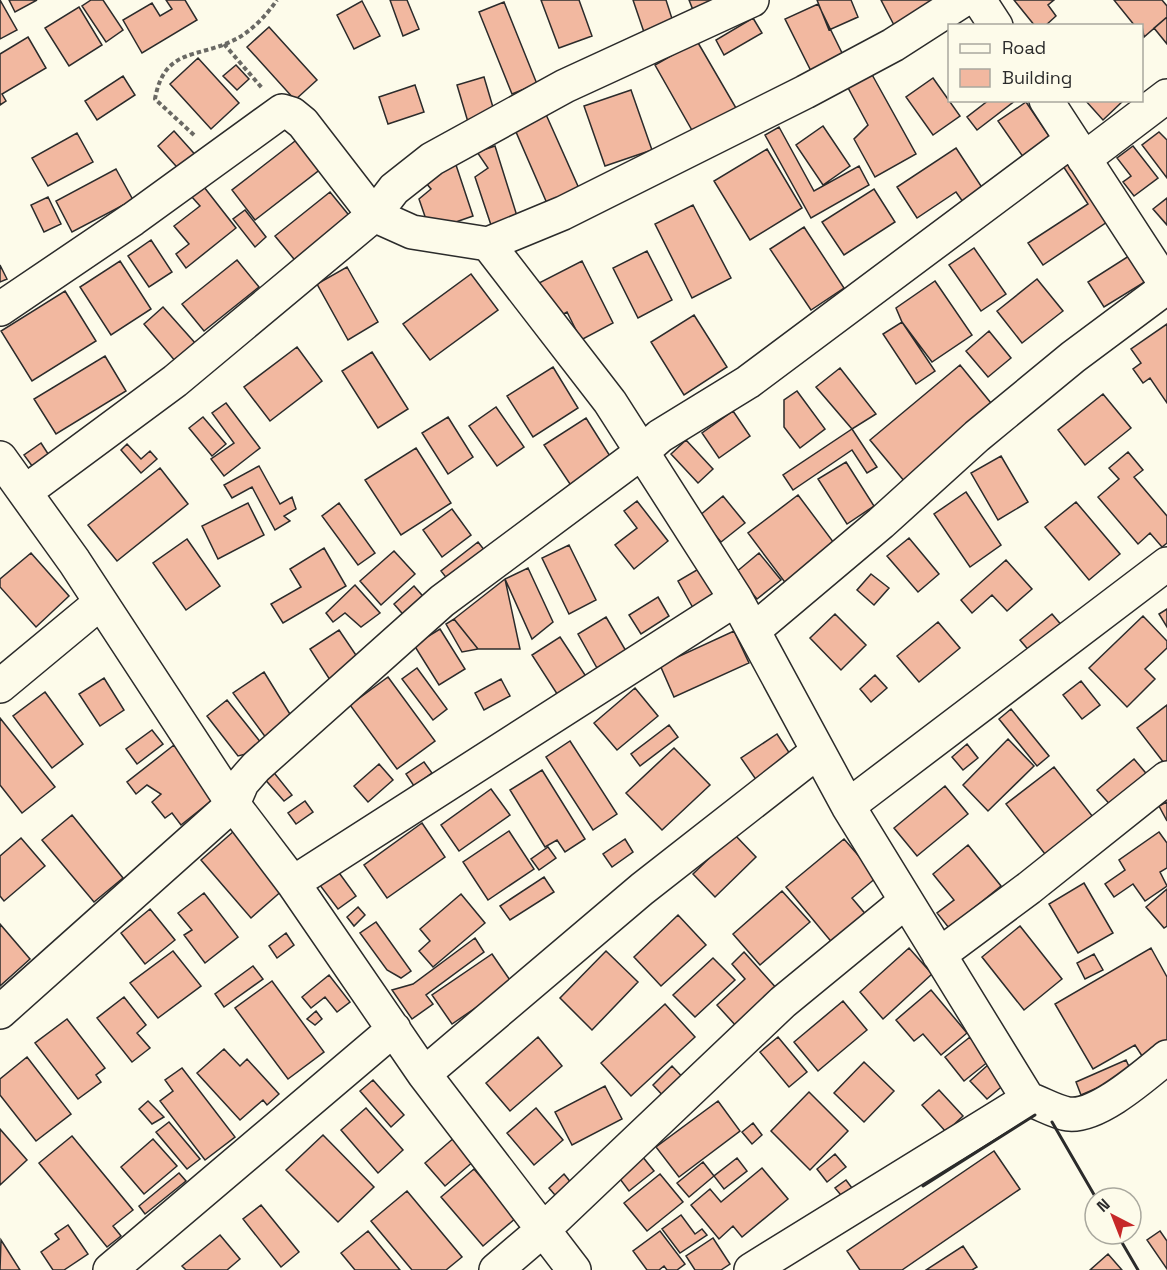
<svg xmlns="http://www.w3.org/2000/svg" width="1167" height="1270" font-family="'Space Grotesk',sans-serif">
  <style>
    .building { fill: #f2b8a0; stroke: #2b2b2b; stroke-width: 1.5 }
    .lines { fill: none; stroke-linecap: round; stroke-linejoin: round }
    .minor-casing { stroke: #2b2b2b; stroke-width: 36 }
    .path { stroke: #6a6964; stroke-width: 4; stroke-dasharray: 4.5 3; stroke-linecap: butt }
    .minor { stroke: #fdfbea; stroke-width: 33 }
    .wall { stroke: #2b2b2b; stroke-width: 3 }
  </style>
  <rect width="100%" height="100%" fill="#fdfbea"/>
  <!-- building -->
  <path class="building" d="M0 0 17 30 0 39Z
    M9 0H37L15 12Z
    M91 0H103L123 30 106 42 82 6Z
    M166 0H185L197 20 142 53 123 20 152 3 160 16 172 9Z
    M390 0H407L419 29 403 36Z
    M541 0H579L592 36 559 48Z
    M633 0H666L675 28 646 38Z
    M689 0H717L695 15Z
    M817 0H851L858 17 829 30Z
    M881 0H950L895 27Z
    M1014 0H1054L1048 5 1056 16 1045 26H1035Z
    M1114 0H1162L1167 6V17L1144 37 1142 26H1135Z
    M362 1 380 36 354 49 337 15Z
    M504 2 537 84 512 94 479 12Z
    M818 4 843 55 811 71 785 19Z
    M79 7 102 45 69 66 45 28Z
    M1167 17V44L1154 28Z
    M753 18 762 33 724 55 716 40Z
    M269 27 317 80 295 100 247 47Z
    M28 37 46 68 2 94 6 101 0 105V54Z
    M697 41 736 108 693 132 655 65Z
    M198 58 239 103 211 129 170 84Z
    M236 65 249 79 237 90 223 76Z
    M870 71 916 154 875 177 854 139 868 125 846 84Z
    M123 76 135 95 97 120 85 101Z
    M484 77 495 114 468 122 457 85Z
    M933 78 960 116 933 135 906 97Z
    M415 85 424 112 388 124 379 97Z
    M631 90 652 150 605 166 584 106Z
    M989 100H1016L977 130 967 117Z
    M1085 100H1124L1103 120Z
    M1026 102 1053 142 1026 161 998 121Z
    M544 110 581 193 549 208 513 125Z
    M823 126 850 166 823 185 796 145Z
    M779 127 814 191 859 166 869 185 811 218 765 135Z
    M174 131 200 160 184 175 158 146Z
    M1159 132 1167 140V178L1142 145Z
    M77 133 93 162 48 186 32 158Z
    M299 138 322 168 255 220 232 190Z
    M495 146 517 216 491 225 475 177 488 168 477 152Z
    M1133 146 1158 178 1134 196 1123 182 1131 176 1117 158Z
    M956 148 983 189 963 202 956 192 917 218 897 187Z
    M767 149 802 208 750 240 714 181Z
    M1075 154 1116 216 1043 265 1028 243 1088 204 1061 163Z
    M456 165 473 216 430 231 419 199 431 189 421 177Z
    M116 169 133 200 72 232 56 201Z
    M204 187 236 228 186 268 176 254 189 244 174 226 200 206 192 197Z
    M874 189 895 222 844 255 822 222Z
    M330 192 352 219 298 264 275 236Z
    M48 197 61 224 44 232 31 205Z
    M1167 198V225L1153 209Z
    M693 205 731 278 692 298 655 224Z
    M245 210 266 237 255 247 233 219Z
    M804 227 844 288 811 310 770 249Z
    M151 240 172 272 149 287 128 256Z
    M974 248 1006 294 981 311 949 265Z
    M647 251 672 300 638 318 613 268Z
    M1132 254 1148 280 1104 307 1088 282Z
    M237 260 259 287 204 331 182 304Z
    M120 261 151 309 111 335 80 287Z
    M582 261 613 323 581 340 567 312 554 319 537 284Z
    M0 265 7 279 0 282Z
    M347 267 378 322 348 340 317 284Z
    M471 274 498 310 430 360 403 324Z
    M1037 279 1063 311 1022 343 997 311Z
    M935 281 972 335 932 362 902 322 896 308Z
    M65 291 96 341 32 381 1 331Z
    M163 307 196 344 176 362 144 324Z
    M694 315 727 367 684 395 651 342Z
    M902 322 935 371 916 384 883 334Z
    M1167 324V403L1150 378 1143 383 1133 369 1141 363 1131 349Z
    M989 331 1011 358 988 377 966 351Z
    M297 347 322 381 270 421 244 387Z
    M372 352 408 409 378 428 342 371Z
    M105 356 126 391 56 434 34 399Z
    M960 365 995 408 905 482 870 440Z
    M553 367 578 408 533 437 507 396Z
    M840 368 876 414 852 429 816 387Z
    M797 391 825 429 800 448 784 427V400Z
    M1103 394 1131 428 1085 465 1058 430Z
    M226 403 260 448 224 476 211 459 234 443 212 413Z
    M496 407 524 447 497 466 469 426Z
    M733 411 750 436 719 458 702 433Z
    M203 417 226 444 212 456 189 428Z
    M448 417 473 457 448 474 422 433Z
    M586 418 615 464 574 490 544 445Z
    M852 429 877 467 867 473 852 450 793 490 783 475Z
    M686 440 713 469 698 483 671 454Z
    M41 443 54 463 38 474 24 455Z
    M127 444 141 459 150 451 157 459 141 473 121 450Z
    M416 448 451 503 401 535 365 480Z
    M1128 452 1143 470 1134 477 1167 516V543L1162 547 1150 533 1138 544 1098 497 1119 479 1109 468Z
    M1001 456 1028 502 998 520 971 473Z
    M846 462 874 506 847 524 818 479Z
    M259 466 280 504 292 497 296 509 284 516 290 521 275 530 252 487 232 498 224 485Z
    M160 468 188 504 117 561 88 525Z
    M966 492 1001 545 970 567 934 514Z
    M798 495 840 551 790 589 748 533Z
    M723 496 745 523 721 542 699 516Z
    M637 501 668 541 634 569 615 545 637 528 624 511Z
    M1076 502 1120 554 1089 580 1045 527Z
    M248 503 264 535 218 559 202 526Z
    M339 503 375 553 358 565 322 516Z
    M452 509 471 535 442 557 423 530Z
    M909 538 939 574 918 592 887 556Z
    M187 539 220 586 186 610 153 563Z
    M478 542 489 556 452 585 441 571Z
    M569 545 596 600 569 614 542 558Z
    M324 548 346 586 283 623 271 604 301 587 290 569Z
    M394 551 415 574 381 605 360 581Z
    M31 553 69 596 36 627 0 587V579Z
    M759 553 781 580 757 599 735 573Z
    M1006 560 1032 589 1007 611 992 595 972 613 961 600Z
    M707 564 726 598 697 615 678 581Z
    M528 568 553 622 532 639 505 579Z
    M871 574 889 588 874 605 857 590Z
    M505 579 520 649H478L454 619Z
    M355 585 380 613 361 627 345 613 333 622 326 613Z
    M414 586 428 602 408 620 394 604Z
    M658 597 669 616 641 634 629 615Z
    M1167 609V627L1159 614Z
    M835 614 866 645 841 670 810 638Z
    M1052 614 1063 627 1031 653 1020 640Z
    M1143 616 1167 641V648L1145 669 1155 679 1127 707 1089 668Z
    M606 617 626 651 597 668 578 634Z
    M454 619 478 649 462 652 446 624Z
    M938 622 960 648 919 682 897 656Z
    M440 629 465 669 439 685 414 645Z
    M339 630 362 664 332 683 310 649Z
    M734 631 749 663 674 697 660 665Z
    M560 637 589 681 561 700 532 655Z
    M417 668 447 709 433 720 402 679Z
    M264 672 293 719 272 746 233 693Z
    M875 675 887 688 871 702 860 689Z
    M388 677 435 741 397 769 350 705Z
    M104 678 124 710 100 726 79 694Z
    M501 679 510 696 484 710 475 693Z
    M1081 681 1100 705 1082 719 1063 695Z
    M635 688 658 716 617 750 594 723Z
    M45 692 83 744 52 768 13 716Z
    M227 700 266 749 238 756 207 716Z
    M1167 705V761L1164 763 1137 728Z
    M1011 709 1049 756 1037 766 999 719Z
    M0 718 55 787 22 813 0 785Z
    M669 725 678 737 640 766 631 754Z
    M152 730 163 744 137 764 126 749Z
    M777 734 792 757 757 781 741 758Z
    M1008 739 1034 766 988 811 963 785Z
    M570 741 617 814 593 830 546 757Z
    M967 744 978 758 963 770 952 757Z
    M174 745 216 797 181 825 172 813 165 818 152 802 161 794 147 785 136 794 127 782Z
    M674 748 710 785 662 830 626 793Z
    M1134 759 1150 778 1114 809 1097 790Z
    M424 762 432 773 414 786 406 774Z
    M379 764 393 780 368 802 354 786Z
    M1054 767 1100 826 1052 863 1006 804Z
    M271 769 292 795 284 801 262 776Z
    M542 770 585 839 565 852 557 840 545 847 510 790Z
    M945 786 968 814 917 856 894 828Z
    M491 789 510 815 459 851 441 825Z
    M305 801 313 812 296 824 288 813Z
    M1167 802V821L1159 806Z
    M72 815 123 878 94 902 42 840Z
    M422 823 445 857 387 898 364 865Z
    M234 831 284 889 251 918 201 860Z
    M509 831 534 869 488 900 463 862Z
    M1159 832 1167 843V868L1160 872 1167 886 1145 901 1133 884 1114 897 1105 884 1125 870 1119 860Z
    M734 834 756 857 715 897 693 874Z
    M21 838 45 866 4 901 0 896V856Z
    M625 839 633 852 612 867 603 854Z
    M844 839 877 877 852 898 868 917 834 945 786 887Z
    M968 845 1001 886 949 928 937 913 954 900 933 874Z
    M548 847 556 858 539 870 531 859Z
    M337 870 356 896 338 909 319 884Z
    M544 877 554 892 510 920 500 906Z
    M1084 883 1113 933 1078 953 1049 904Z
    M1167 889V926L1164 928 1146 907Z
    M782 891 810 922 760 965 733 934Z
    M204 893 238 937 205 963 184 935 192 930 178 913Z
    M461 894 485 923 433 967 419 951 430 941 420 929Z
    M358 907 365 915 354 926 347 917Z
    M150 909 175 940 145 964 121 933Z
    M678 915 706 945 661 986 634 957Z
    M376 922 411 971 401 978 387 970 360 933Z
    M0 924 30 959 0 986Z
    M1020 926 1062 979 1024 1010 982 957Z
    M286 933 294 945 277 958 269 946Z
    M475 938 484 952 426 995 433 1004 412 1019 392 990 413 984Z
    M909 948 932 974 883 1019 860 992Z
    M1151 948 1167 977V1045L1144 1059 1135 1045 1093 1069 1055 1004Z
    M173 951 201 986 158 1018 130 983Z
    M606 951 638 982 592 1030 560 998Z
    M744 952 778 990 737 1027 717 1005 745 979 732 964Z
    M492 954 512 983 452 1024 432 995Z
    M1094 954 1103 970 1085 979 1077 963Z
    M713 958 735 980 695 1017 673 995Z
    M253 966 263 979 224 1007 215 994Z
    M329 975 350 1002 337 1012 325 997 311 1008 302 997Z
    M272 981 324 1052 288 1079 235 1008Z
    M931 990 967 1033 941 1055 923 1034 914 1041 896 1020Z
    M124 997 146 1025 137 1033 150 1048 132 1062 97 1018Z
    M843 1001 867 1030 818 1071 794 1042Z
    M665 1004 695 1037 631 1096 601 1063Z
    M316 1011 322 1019 315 1025 307 1019Z
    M67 1019 105 1068 96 1075 101 1082 78 1099 35 1043Z
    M538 1037 562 1066 510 1111 486 1083Z
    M778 1037 807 1072 789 1087 760 1052Z
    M970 1037 989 1061 964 1081 945 1057Z
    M224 1049 240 1066 247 1059 279 1094 267 1105 263 1100 240 1120 197 1073Z
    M27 1057 71 1114 36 1141 0 1095V1079Z
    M1126 1060 1132 1073 1081 1095 1076 1082Z
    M864 1062 894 1091 864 1122 834 1093Z
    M989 1064 1006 1083 987 1099 970 1081Z
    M672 1066 688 1083 668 1101 653 1085Z
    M182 1068 235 1137 205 1160 160 1101 173 1091 165 1080Z
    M373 1080 404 1115 391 1127 360 1091Z
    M605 1086 622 1119 572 1145 555 1112Z
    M939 1090 963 1116 946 1132 922 1105Z
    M809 1092 848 1131 810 1170 771 1131Z
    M148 1101 164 1117 152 1124 139 1109Z
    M718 1101 740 1131 679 1177 656 1147Z
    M366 1108 403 1150 378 1173 341 1130Z
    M536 1108 563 1140 534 1165 507 1133Z
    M169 1122 200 1159 187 1169 156 1132Z
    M753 1123 762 1135 752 1144 742 1132Z
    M0 1129 27 1160 0 1185Z
    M323 1135 374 1187 338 1222 286 1170Z
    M72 1136 133 1210 113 1226 121 1236 107 1247 39 1163Z
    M455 1137 475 1160 445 1186 425 1163Z
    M153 1139 177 1166 144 1194 121 1167Z
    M994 1151 1020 1189 902 1270H860L847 1251Z
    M835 1154 846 1167 827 1182 817 1169Z
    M642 1156 654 1171 629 1191 617 1175Z
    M737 1158 747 1171 724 1189 714 1176Z
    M703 1162 714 1176 689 1197 677 1183Z
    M762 1168 788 1199 742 1237 733 1226 719 1239 691 1205 710 1189 721 1202Z
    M474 1169 516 1218 483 1246 441 1197Z
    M179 1173 186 1181 145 1214 139 1206Z
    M564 1174 576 1189 561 1202 549 1188Z
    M660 1174 683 1202 647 1231 624 1203Z
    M846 1180 855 1192 845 1200 835 1188Z
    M407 1191 462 1257 446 1270H412L371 1221Z
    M261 1205 299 1252 281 1267 243 1219Z
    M681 1215 695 1234 702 1229 707 1235 680 1253 662 1229Z
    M68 1225 88 1254 64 1270H53L41 1252 59 1239 55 1234Z
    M368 1231 400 1270H355L341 1253Z
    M660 1231 685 1264 677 1270H667L664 1266 659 1270H647L633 1251Z
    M1160 1231 1167 1241V1269L1147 1240Z
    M220 1235 240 1259 227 1270H186L182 1266Z
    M713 1238 730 1264 721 1270H695L686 1256Z
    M1 1240 20 1270H0Z
    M963 1246 977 1267 972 1270H926Z
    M1108 1254 1122 1270H1090Z"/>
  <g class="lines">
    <defs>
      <path id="minor" d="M979 0 996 26
        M1046 100 1167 286
        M1084 159 1167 96
        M488 244 610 402 736 599
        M0 309 133 219 282 111 292 114 303 123 374 215 412 232 488 244 563 213 805 92 893 45 963 0
        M0 458 74 561 233 804 293 883 424 1074 574 1270
        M25 492 175 381 374 215 394 189 432 159 565 86 752 0
        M754 630 881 523 977 436 1073 357 1167 287
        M0 686 100 603
        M848 806 1167 564
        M293 883 736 599 848 806 1028 1099C1041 1103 1055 1112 1068 1114 1097 1118 1145 1075 1167 1057
        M939 955 1029 888 1167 778
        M0 1012 233 804 242 783 256 767 442 601 642 452 660 436 748 382 1072 140
        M424 1074 642 889 817 752
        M110 1270 394 1029
        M496 1270 544 1229 783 1002 906 901
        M751 1270 1028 1099"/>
    </defs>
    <!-- minor casing -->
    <use href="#minor" class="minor-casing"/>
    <!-- path -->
    <path class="path" d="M224 44 262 88
      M194 135 155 99C164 48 197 58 232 41 250 33 266 16 277 0"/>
    <!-- minor -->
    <use href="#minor" class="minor"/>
    <!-- wall -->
    <path class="wall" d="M1052 1122 1096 1198
      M923 1186 1035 1115
      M1117 1234 1138 1270"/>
  </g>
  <!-- legend -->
  <rect x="948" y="24" width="195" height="78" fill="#fdfbea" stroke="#a9a89e" stroke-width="1.5"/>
  <rect x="960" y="44" width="30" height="9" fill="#fdfbea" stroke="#a9a89e" stroke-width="1.5"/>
  <text x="1002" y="54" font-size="18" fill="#2b2b2b">Road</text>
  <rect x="960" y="69" width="30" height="18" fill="#f2b8a0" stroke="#a9a89e" stroke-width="1.5"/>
  <text x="1002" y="84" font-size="18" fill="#2b2b2b">Building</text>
  <!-- north arrow -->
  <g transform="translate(1113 1216) rotate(318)"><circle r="28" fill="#fdfbea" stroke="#a9a89e" stroke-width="1.5"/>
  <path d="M0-4.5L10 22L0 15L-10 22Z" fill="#c62828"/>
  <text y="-9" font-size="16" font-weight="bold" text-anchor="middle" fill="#2b2b2b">N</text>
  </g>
</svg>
